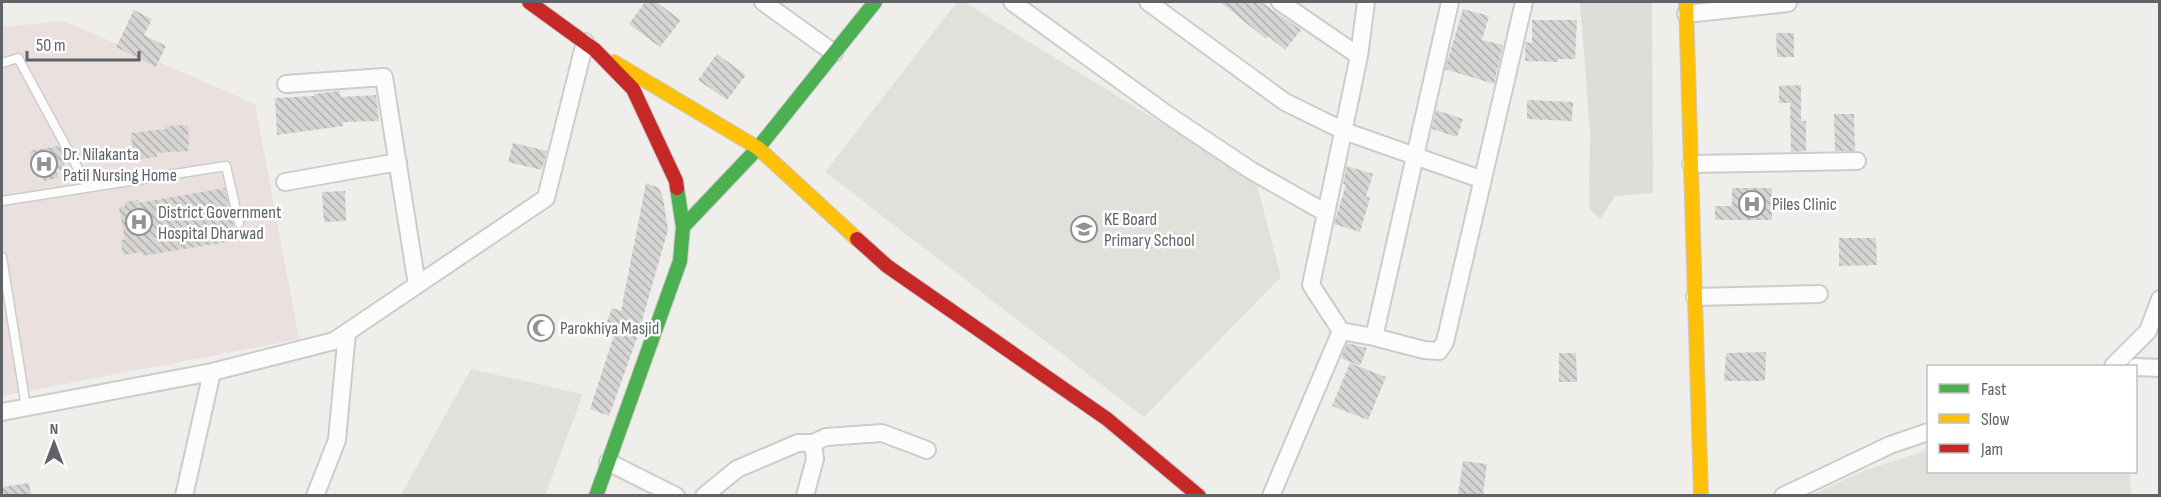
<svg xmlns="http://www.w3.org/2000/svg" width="2161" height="497" font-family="'Sofia Sans Condensed',sans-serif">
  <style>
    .industrial { fill: #dfddda }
    .education { fill: #e2e0da }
    .medical { fill: #eae0de }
    .building { fill: url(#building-back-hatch) }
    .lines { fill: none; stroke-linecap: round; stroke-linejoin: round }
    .lane-casing { stroke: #cbcccc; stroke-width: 11 }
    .street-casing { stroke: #cbcccc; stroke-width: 20 }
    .fast-casing { stroke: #cacacb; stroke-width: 16 }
    .slow-casing { stroke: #cacacb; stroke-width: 16 }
    .jam-casing { stroke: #cacacb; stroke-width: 16 }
    .lane { stroke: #fdfcfc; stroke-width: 8 }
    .street { stroke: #fdfcfc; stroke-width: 16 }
    .fast { stroke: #4caf50; stroke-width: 14 }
    .slow { stroke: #ffc107; stroke-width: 14 }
    .jam { stroke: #c62828; stroke-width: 14 }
    .labels { text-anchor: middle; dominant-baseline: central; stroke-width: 5; stroke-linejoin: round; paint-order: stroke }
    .poi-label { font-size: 18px; fill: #5f6368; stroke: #fff; text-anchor: start }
  </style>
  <defs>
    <pattern id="building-back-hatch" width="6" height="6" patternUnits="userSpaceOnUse" patternTransform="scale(1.5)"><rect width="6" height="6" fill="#d6d5d3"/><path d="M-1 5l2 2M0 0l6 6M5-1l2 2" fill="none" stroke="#b1b0af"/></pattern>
  </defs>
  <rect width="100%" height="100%" fill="#efeeea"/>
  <!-- industrial -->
  <path class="industrial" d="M1580 2H1652L1653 193 1615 196 1600 219 1589 209 1590 131Z"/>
  <!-- education -->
  <path class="education" d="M957 2H964L1256 181 1281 277 1144 417 825 172Z
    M471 369 583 394 545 495H401Z
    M1928 450V472H2130L2131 495H1811L1866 470Z"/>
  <!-- medical -->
  <path class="medical" d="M64 21 255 104 299 339 2 396V27Z"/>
  <!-- building -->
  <path class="building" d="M645 2H656L681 20 660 47 629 24Z
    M1220 2H1261L1301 30 1285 50 1268 36 1266 39Z
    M1463 9 1489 16 1482 40 1503 45 1494 84 1445 69Z
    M134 10 152 19 144 35 166 46 156 67 116 47Z
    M1532 20H1577L1575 59H1558V62L1525 61V42L1532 43Z
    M1776 33H1794V57H1777Z
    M717 54 746 75 727 100 698 80Z
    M1801 85V121H1806V151L1791 152 1790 103H1779V86Z
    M340 91V97L376 95 379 121 343 122V126L277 135 275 98 314 96V94Z
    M1527 100 1573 102 1572 121 1527 119Z
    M1436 110 1463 119 1457 137 1432 129Z
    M1834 114H1854L1855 151H1835Z
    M188 125 189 151 157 153V157L133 160 131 133 166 129V126Z
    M513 143 547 151 542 170 508 162Z
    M59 146 63 154 65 169 56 170 58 178 44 181 42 173 34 174 30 151Z
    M1347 166 1373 174 1366 197 1370 198 1360 232 1334 224 1346 185 1343 184Z
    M646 183 659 188 663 198 668 230 637 338 609 416 590 409 616 329 606 325 612 308 621 311Z
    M225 188 236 238 227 242 142 256V252L123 255 121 240 125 239 119 207 125 206V202L138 200V203Z
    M1732 188H1772V220H1715V206H1732Z
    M345 191 346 221 324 222 322 192Z
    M1839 238H1876L1877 265 1839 266Z
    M1347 343 1367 348 1360 366 1341 358Z
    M1766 352 1765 381H1724L1726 353Z
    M1559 353H1576L1577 382H1559Z
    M1350 363 1386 377 1368 420 1332 406Z
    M1463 461 1487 464 1483 495H1458Z
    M29 483 31 495H2V487Z"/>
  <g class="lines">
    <defs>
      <path id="lane" d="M2 63 18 58 88 187
        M2 201 226 166 239 223
        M2 257 26 407"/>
      <path id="street" d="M763 2 834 53
        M1012 2 1168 115 1252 171 1326 213
        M1148 2 1285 102 1344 131 1483 180
        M1280 2 1359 56
        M1366 2 1359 56 1311 285 1341 331 1374 337 1424 350 1439 351 1445 342 1524 2
        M1686 14 1788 3
        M286 84 384 77 417 285
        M1691 164 1857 161
        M285 182 398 162
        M1695 297 1819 294
        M1374 337 1450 2
        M2113 366 2148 331 2160 299
        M2136 367 2160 368
        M2 412 212 372 334 341 546 198 585 42
        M608 462 676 496
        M184 496 212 372
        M315 496 337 440 347 332
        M704 496 737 469 798 443H813L826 437 882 433 927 450
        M805 496 815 459 813 443
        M1271 496 1341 331
        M1783 496 1890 445 1928 432"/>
      <path id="fast" d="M683 227 758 148 875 2
        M596 496 680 261 683 227 677 188"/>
      <path id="slow" d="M1686 2 1701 496
        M614 62 758 148 857 239"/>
      <path id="jam" d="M529 2 595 50 633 89 676 181 677 188
        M857 239 887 266 1107 419 1199 496"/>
    </defs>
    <!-- lane casing -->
    <use href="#lane" class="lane-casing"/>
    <!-- street casing -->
    <use href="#street" class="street-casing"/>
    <!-- fast casing -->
    <use href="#fast" class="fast-casing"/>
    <!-- slow casing -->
    <use href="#slow" class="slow-casing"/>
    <!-- jam casing -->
    <use href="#jam" class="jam-casing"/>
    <!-- lane -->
    <use href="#lane" class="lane"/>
    <!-- street -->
    <use href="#street" class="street"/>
    <!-- fast -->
    <use href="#fast" class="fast"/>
    <!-- slow -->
    <use href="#slow" class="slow"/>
    <!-- jam -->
    <use href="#jam" class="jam"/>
  </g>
  <!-- icons -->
  <defs>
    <symbol id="hospital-ring" viewBox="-11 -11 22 22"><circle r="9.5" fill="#fff" stroke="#919496" stroke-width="1.5"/><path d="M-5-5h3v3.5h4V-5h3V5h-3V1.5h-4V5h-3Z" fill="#919496"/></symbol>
    <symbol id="school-ring" viewBox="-11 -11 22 22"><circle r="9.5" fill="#fff" stroke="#919496" stroke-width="1.5"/><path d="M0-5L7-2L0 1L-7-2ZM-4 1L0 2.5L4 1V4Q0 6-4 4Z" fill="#919496"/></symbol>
    <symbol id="mosque-ring" viewBox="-11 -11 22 22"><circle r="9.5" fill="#fff" stroke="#919496" stroke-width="1.5"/><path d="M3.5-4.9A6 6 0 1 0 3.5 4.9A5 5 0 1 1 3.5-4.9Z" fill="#919496"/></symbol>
  </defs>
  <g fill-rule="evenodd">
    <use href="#hospital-ring" x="29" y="149" width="30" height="30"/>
    <use href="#hospital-ring" x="1737" y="189" width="30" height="30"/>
    <use href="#hospital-ring" x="124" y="207" width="30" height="30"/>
    <use href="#school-ring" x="1069" y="214" width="30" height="30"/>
    <use href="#mosque-ring" x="526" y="313" width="30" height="30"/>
  </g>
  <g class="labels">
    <!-- poi labels -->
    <g class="poi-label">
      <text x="63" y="154">Dr. Nilakanta<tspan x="63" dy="21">Patil Nursing Home</tspan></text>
      <text x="1772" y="204">Piles Clinic</text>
      <text x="158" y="212">District Government<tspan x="158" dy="21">Hospital Dharwad</tspan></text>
      <text x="1104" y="219">KE Board<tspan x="1104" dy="21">Primary School</tspan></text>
      <text x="560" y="328">Parokhiya Masjid</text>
    </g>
  </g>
  <!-- border -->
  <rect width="2161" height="497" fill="none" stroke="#5f6368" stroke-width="6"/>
  <!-- legend -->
  <rect x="1927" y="365" width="210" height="108" fill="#ffffff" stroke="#bfc1c3" stroke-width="1.5"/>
  <rect x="1939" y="384" width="30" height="9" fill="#4caf50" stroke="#bfc1c3" stroke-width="1.5"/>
  <text x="1981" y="395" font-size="18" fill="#5f6368">Fast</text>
  <rect x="1939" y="414" width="30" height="9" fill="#ffc107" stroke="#bfc1c3" stroke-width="1.5"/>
  <text x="1981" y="425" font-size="18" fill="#5f6368">Slow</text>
  <rect x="1939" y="444" width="30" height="9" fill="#c62828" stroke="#bfc1c3" stroke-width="1.5"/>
  <text x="1981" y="455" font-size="18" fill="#5f6368">Jam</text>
  <!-- north arrow -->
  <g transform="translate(54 443)" stroke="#ffffff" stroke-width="4.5" paint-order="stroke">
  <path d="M0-4.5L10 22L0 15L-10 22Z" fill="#5f6368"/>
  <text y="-9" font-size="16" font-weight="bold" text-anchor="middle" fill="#5f6368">N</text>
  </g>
  <!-- scale -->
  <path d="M27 51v9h112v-9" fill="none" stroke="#5f6368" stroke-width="3"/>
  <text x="36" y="51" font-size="18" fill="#5f6368" stroke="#ffffff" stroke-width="4.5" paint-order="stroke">50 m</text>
</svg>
